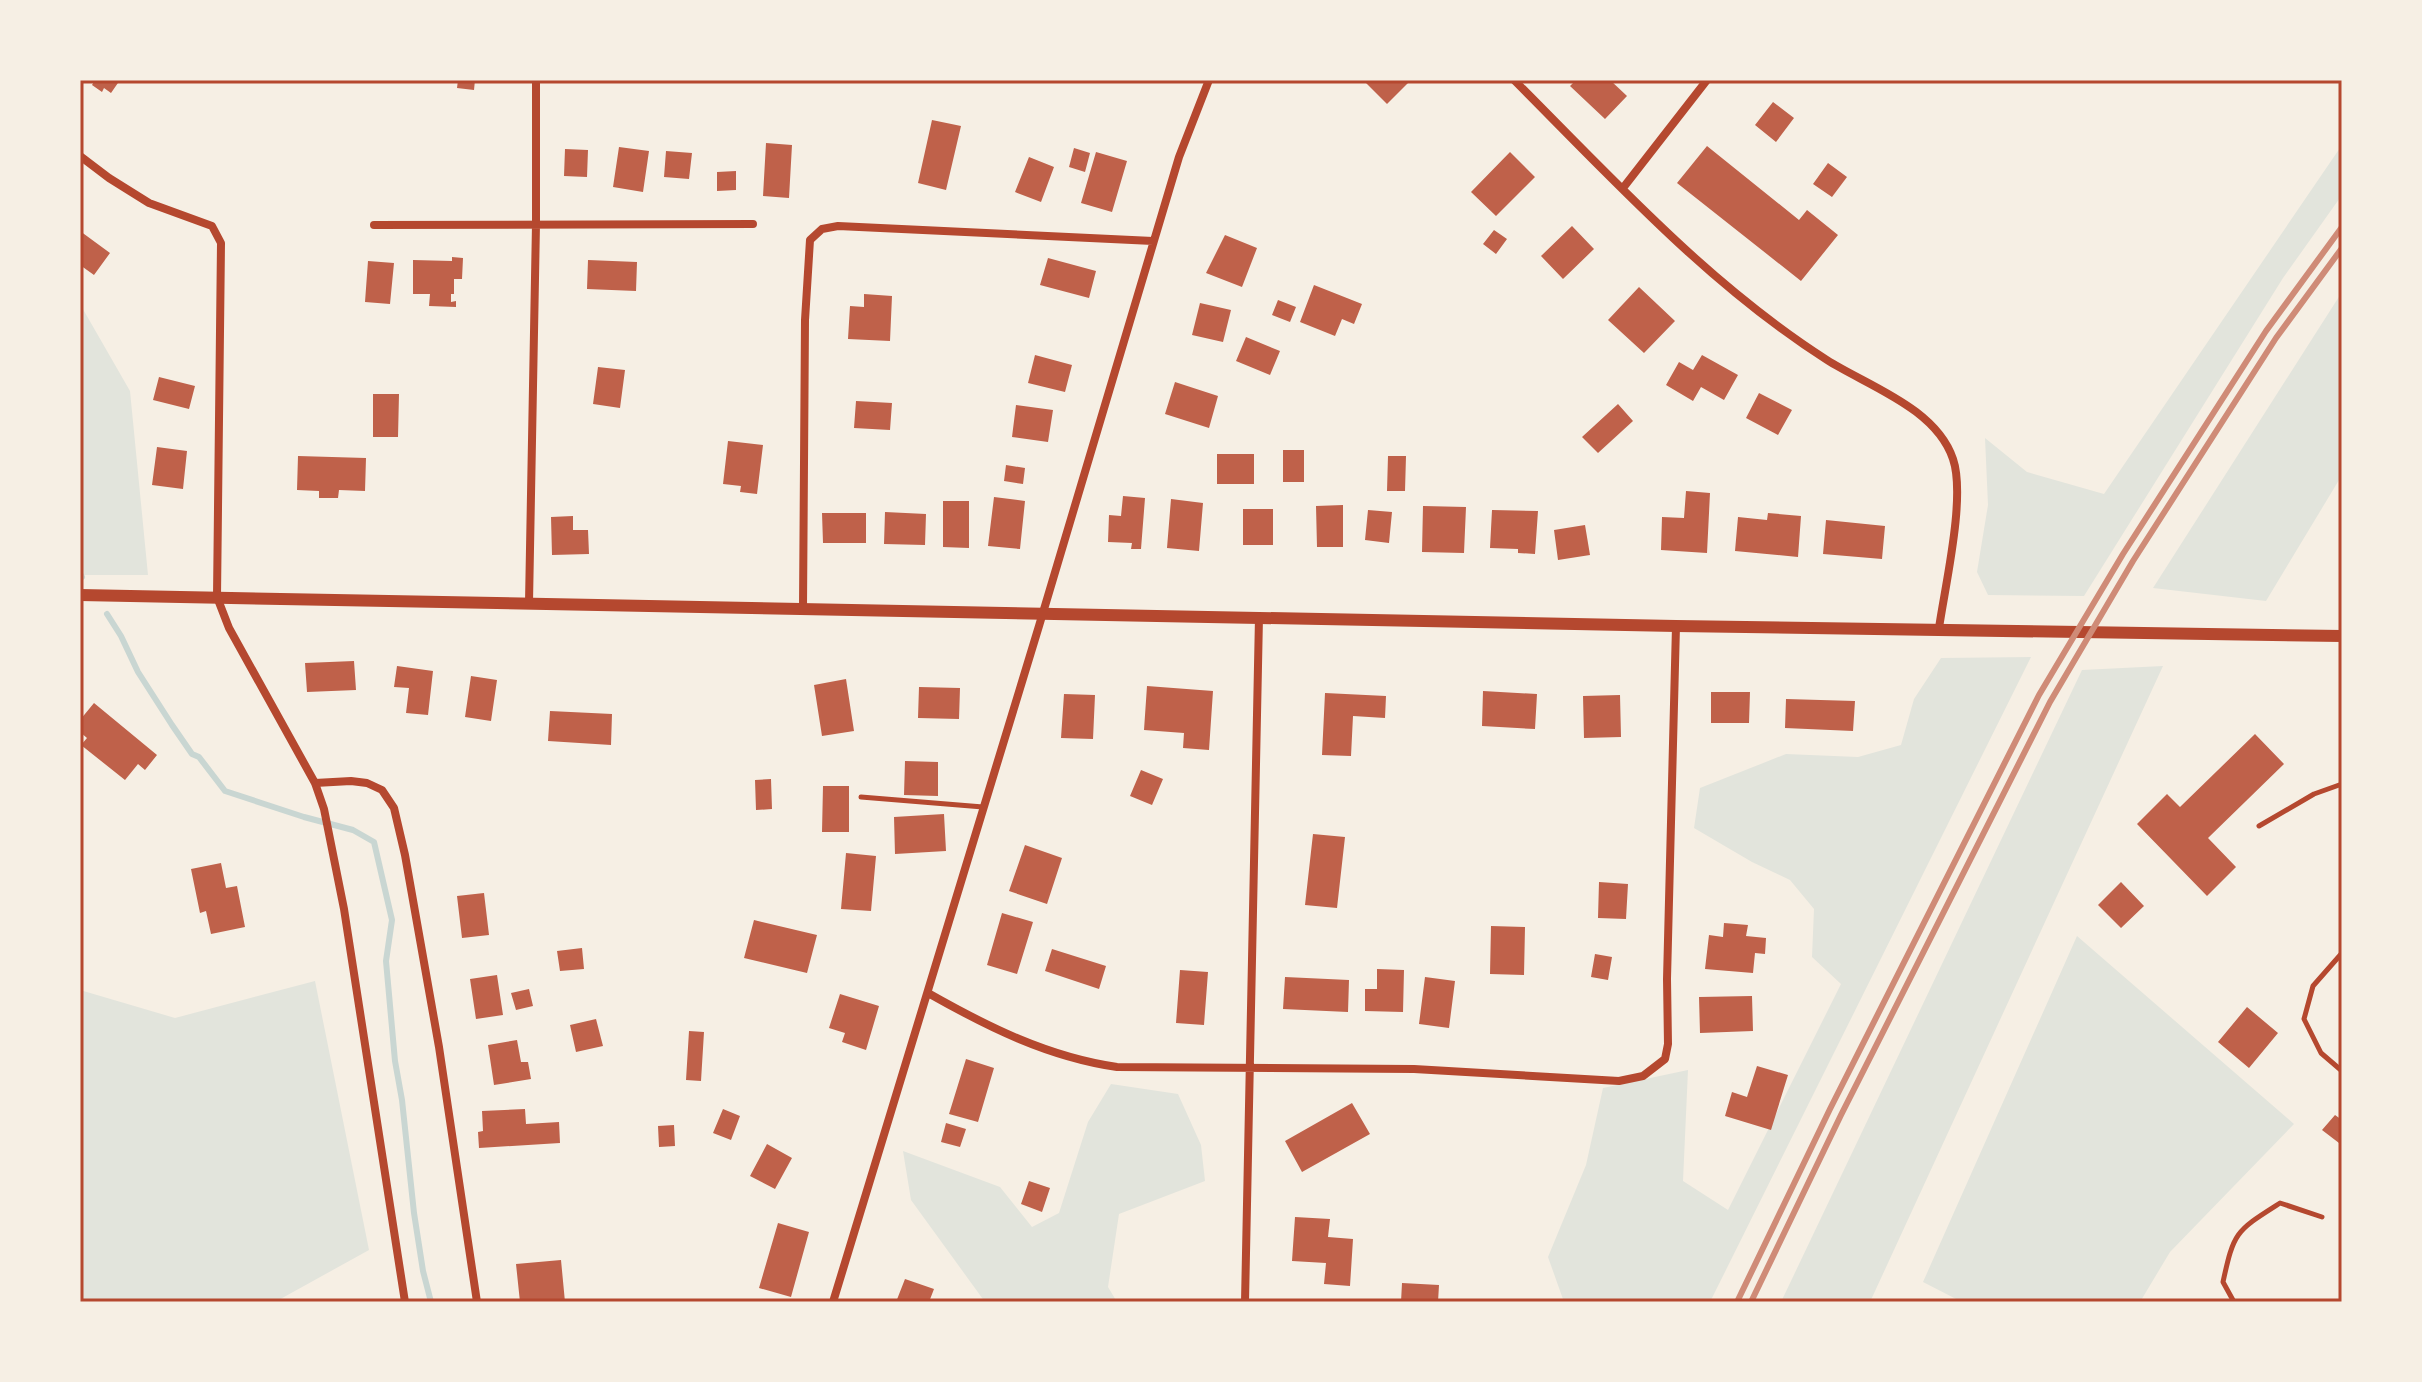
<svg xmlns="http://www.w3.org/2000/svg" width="2422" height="1382" font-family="'Noto Sans',sans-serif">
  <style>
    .green { fill: #e2e4dc }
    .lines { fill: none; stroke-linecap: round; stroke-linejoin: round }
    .stream { stroke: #c9d6d2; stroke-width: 6 }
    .building { fill: #bf614a }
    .service { stroke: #b5482f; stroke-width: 5 }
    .minor { stroke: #b5482f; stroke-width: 8 }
    .tertiary { stroke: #b5482f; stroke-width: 12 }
    .rail { stroke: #cf8b77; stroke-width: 6 }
    .neatline { fill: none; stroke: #b5482f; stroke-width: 3 }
  </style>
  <rect width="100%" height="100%" fill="#f6efe4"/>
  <!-- green -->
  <path class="green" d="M2342 145V195L2283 278 2084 596 1988 595 1977 572 1988 505 1985 438 2027 472 2104 494Z
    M2342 292V475L2266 601 2153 588Z
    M80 304 130 391 148 575H80Z
    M2031 657 1710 1302H1564L1548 1257 1586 1165 1603 1088 1688 1070 1683 1181 1728 1210 1841 984 1812 957 1814 909 1790 880 1752 862 1694 828 1700 788 1786 754 1858 757 1901 745 1914 699 1941 658Z
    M2163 666 1870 1302H1781L2082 670Z
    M2077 936 2294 1124 2170 1252 2140 1302H1962L1923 1282Z
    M315 981 369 1250 275 1302H80V990L175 1018Z
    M1111 1084 1178 1094 1201 1145 1205 1181 1119 1214 1108 1287 1117 1302H985L911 1200 903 1151 1000 1187 1032 1227 1059 1213 1088 1122Z"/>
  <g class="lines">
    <!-- stream -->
    <path class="stream" d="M80 574 82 577
      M107 614 121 636 138 672 172 725 192 754 199 757 225 791 304 817 353 830 374 842 392 920 386 961 395 1061 402 1100 414 1213 423 1271 431 1302"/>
  </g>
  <!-- building -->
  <path class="building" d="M95 80H120L111 93 104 88 102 92 92 85Z
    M458 80H475L474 90 457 88Z
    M1366 80H1411L1387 104 1365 82Z
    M1576 80H1610L1627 96 1605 119 1570 86Z
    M1773 102 1794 118 1776 142 1755 125Z
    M932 120 961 126 946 190 918 183Z
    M766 143 792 145 789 198 763 196Z
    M1707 146 1799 220 1807 210 1838 235 1801 281 1677 183Z
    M619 147 649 151 643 192 613 187Z
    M1074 148 1090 153 1085 172 1069 167Z
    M565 149 588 150 587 177 564 176Z
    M666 151 692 153 689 179 664 177Z
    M1096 152 1127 161 1112 212 1081 203Z
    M1510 152 1535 177 1496 216 1471 192Z
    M1029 157 1054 167 1041 202 1015 192Z
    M1828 163 1847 177 1832 197 1813 184Z
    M736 171V190L717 191V172Z
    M1572 226 1594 249 1563 279 1541 256Z
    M1494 230 1507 239 1496 254 1483 244Z
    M80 231 110 253 94 275 80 265Z
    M1225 235 1257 248 1242 287 1206 273Z
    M452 257 463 258 462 279H454V294H451V302L456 301V307L429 306 430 294H413V260L452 261Z
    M1048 258 1096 271 1089 298 1040 285Z
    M588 260 637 262 636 291 587 289Z
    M368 261 394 263 390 304 365 302Z
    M1314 285 1362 304 1354 324 1342 319 1335 336 1300 322Z
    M1639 287 1675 321 1644 353 1608 320Z
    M864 294 892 296 890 341 848 339 850 306 864 307Z
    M1278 300 1296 307 1290 322 1272 315Z
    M1200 303 1231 310 1223 342 1192 335Z
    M1246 337 1280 351 1270 375 1236 361Z
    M1035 355 1072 365 1065 392 1028 383Z
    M1702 355 1738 375 1724 400 1701 387 1693 401 1666 385 1679 362 1693 370Z
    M598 367 625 370 620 408 593 404Z
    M159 377 195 386 189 409 153 400Z
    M1175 382 1218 396 1209 428 1165 414Z
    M1759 393 1792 410 1778 435 1746 418Z
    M373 394H399L398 437H373Z
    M856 401 892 403 890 430 854 428Z
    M1618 404 1633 421 1598 453 1582 437Z
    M1016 405 1053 410 1048 442 1012 437Z
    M728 441 763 445 757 494 740 492 741 486 723 484Z
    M157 447 187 451 183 489 152 485Z
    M1283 450H1304V482H1283Z
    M1217 454H1254V484H1217Z
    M298 456 366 458 365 491 339 490 338 498H319V491L297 490Z
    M1388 456H1406L1405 491H1387Z
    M1006 465 1025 468 1023 484 1004 481Z
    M1686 491 1710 493 1707 553 1661 550 1662 517 1684 518Z
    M1123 496 1145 498 1141 549H1131L1132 543 1108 542 1109 515 1121 516Z
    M994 497 1025 501 1020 549 988 546Z
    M1171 499 1203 503 1199 551 1167 548Z
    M943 501H969V548L943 547Z
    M1343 505V547H1317L1316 506Z
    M1423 506 1466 507 1464 553 1422 552Z
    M1243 509H1273V545H1243Z
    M1368 510 1392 512 1389 543 1365 540Z
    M1492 510 1538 511 1535 554 1518 553V549L1490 548Z
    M885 512 926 514 925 545 884 544Z
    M822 513H866V543H823Z
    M1768 513 1801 516 1798 557 1735 551 1738 517 1767 520Z
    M573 516V530H588L589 554 552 555 551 517Z
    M1826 520 1885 526 1882 559 1823 554Z
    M1585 525 1590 555 1558 560 1554 530Z
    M354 661 356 690 307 692 305 663Z
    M397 666 433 671 428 715 406 713 409 688 394 687Z
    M471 676 497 680 491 721 465 717Z
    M846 679 854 731 822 736 814 685Z
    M1147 686 1213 691 1209 750 1183 748 1184 733 1144 730Z
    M919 687 960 688 959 719 918 718Z
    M1483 691 1537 694 1535 729 1482 726Z
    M1711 692H1750L1749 723H1711Z
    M1325 693 1386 696 1385 718 1353 716 1351 756 1322 755Z
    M1064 694 1095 695 1093 739 1061 738Z
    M1620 695 1621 737 1584 738 1583 696Z
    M1786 699 1855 701 1853 731 1785 728Z
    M94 703 157 755 145 770 138 764 125 780 81 745 87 738 80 732V720Z
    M550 711 612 714 611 745 548 741Z
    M2255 734 2284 764 2208 838 2236 867 2207 896 2137 824 2167 794 2180 807Z
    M905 761 938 762V796L904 795Z
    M1141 770 1163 779 1152 805 1130 796Z
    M771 779 772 809 756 810 755 780Z
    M823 786H849V832H822Z
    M944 814 946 851 895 854 894 817Z
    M1313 834 1345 837 1337 908 1305 905Z
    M1025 845 1062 858 1047 904 1009 891Z
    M846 853 876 856 871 911 841 909Z
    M221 863 226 888 237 886 245 927 211 934 206 911 200 913 191 869Z
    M1599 882 1628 884 1626 919 1598 918Z
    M2121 882 2144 906 2121 928 2098 905Z
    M484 893 489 935 462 938 457 896Z
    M1002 913 1033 922 1017 974 987 965Z
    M754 920 817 935 807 973 744 958Z
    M1724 923 1748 925 1746 936 1766 938 1765 954 1755 953 1753 973 1705 969 1709 935 1723 937Z
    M1491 926 1525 927 1524 975 1490 974Z
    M582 948 584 969 560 971 557 951Z
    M1052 949 1106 966 1099 989 1045 971Z
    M1595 954 1612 957 1608 980 1591 977Z
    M1377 969 1404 970 1403 1012 1365 1011V989H1377Z
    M1180 970 1208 972 1204 1025 1176 1023Z
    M497 975 503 1015 476 1019 470 979Z
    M1285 977 1349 980 1348 1012 1283 1009Z
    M1425 977 1455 981 1449 1028 1419 1024Z
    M529 989 533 1006 516 1010 511 993Z
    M840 994 879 1006 866 1050 842 1042 845 1033 829 1028Z
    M1752 996 1753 1031 1700 1033 1699 997Z
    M2247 1007 2278 1033 2249 1068 2218 1042Z
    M596 1019 603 1046 576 1052 570 1025Z
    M689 1031 704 1032 701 1081 686 1080Z
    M517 1040 521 1062H528L531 1079 494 1085 488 1045Z
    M966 1059 994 1068 978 1122 949 1114Z
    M1757 1066 1788 1075 1771 1130 1725 1116 1732 1092 1747 1097Z
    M1352 1103 1370 1134 1302 1172 1285 1141Z
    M525 1109 526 1124 559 1122 560 1143 479 1148 478 1132 483 1131 482 1111Z
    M723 1109 740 1116 731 1140 713 1133Z
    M2335 1115 2342 1120V1140L2339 1143 2322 1130Z
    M946 1123 966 1129 960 1147 941 1142Z
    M674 1125 675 1146 659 1147 658 1126Z
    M767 1144 792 1158 775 1189 750 1176Z
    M1029 1181 1050 1188 1042 1212 1021 1204Z
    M1295 1217 1330 1219 1328 1237 1353 1239 1350 1286 1324 1284 1326 1263 1292 1261Z
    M778 1223 809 1232 791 1297 759 1288Z
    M561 1260 565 1302H520L516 1264Z
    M905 1279 934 1289 929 1302H896Z
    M1402 1283 1439 1285 1438 1302H1401Z"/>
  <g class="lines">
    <!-- service -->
    <path class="service" d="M861 797 983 807
      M2259 826 2314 794 2342 784
      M2342 953 2313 986 2304 1019 2321 1053 2342 1071
      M2234 1302 2223 1282C2234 1231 2236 1231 2280 1203L2322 1217"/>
    <!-- minor -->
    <path class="minor" d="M1514 80C1613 179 1708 284 1827 360 1868 386 1936 408 1953 459 1966 497 1945 586 1939 628
      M80 156 109 178 149 203 212 226 221 243 217 597 229 628 315 783 324 809 344 909 405 1302
      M1623 188 1707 80
      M374 225 753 224
      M529 603 536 224V80
      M803 608 805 320 810 240 822 229 838 226 1153 241
      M315 783 351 781 367 783 382 790 394 808 405 855 439 1047 477 1302
      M928 993C988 1027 1048 1057 1117 1067L1414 1069 1619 1081 1643 1076 1665 1059 1668 1044 1667 979 1676 626
      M833 1302 1039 626 1179 157 1209 80
      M1245 1302 1259 617"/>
    <!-- tertiary -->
    <path class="tertiary" d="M80 595 1676 626 2342 636"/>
    <!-- rail -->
    <path class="rail" d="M1737 1302 1830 1109 2039 695 2123 554 2266 331 2342 227
      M1751 1302 1841 1115 2050 702 2133 561 2276 338 2342 248"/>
  </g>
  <!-- border -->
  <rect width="2422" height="1382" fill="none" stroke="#f6efe4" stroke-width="164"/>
  <rect x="82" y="82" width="2258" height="1218" class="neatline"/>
</svg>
